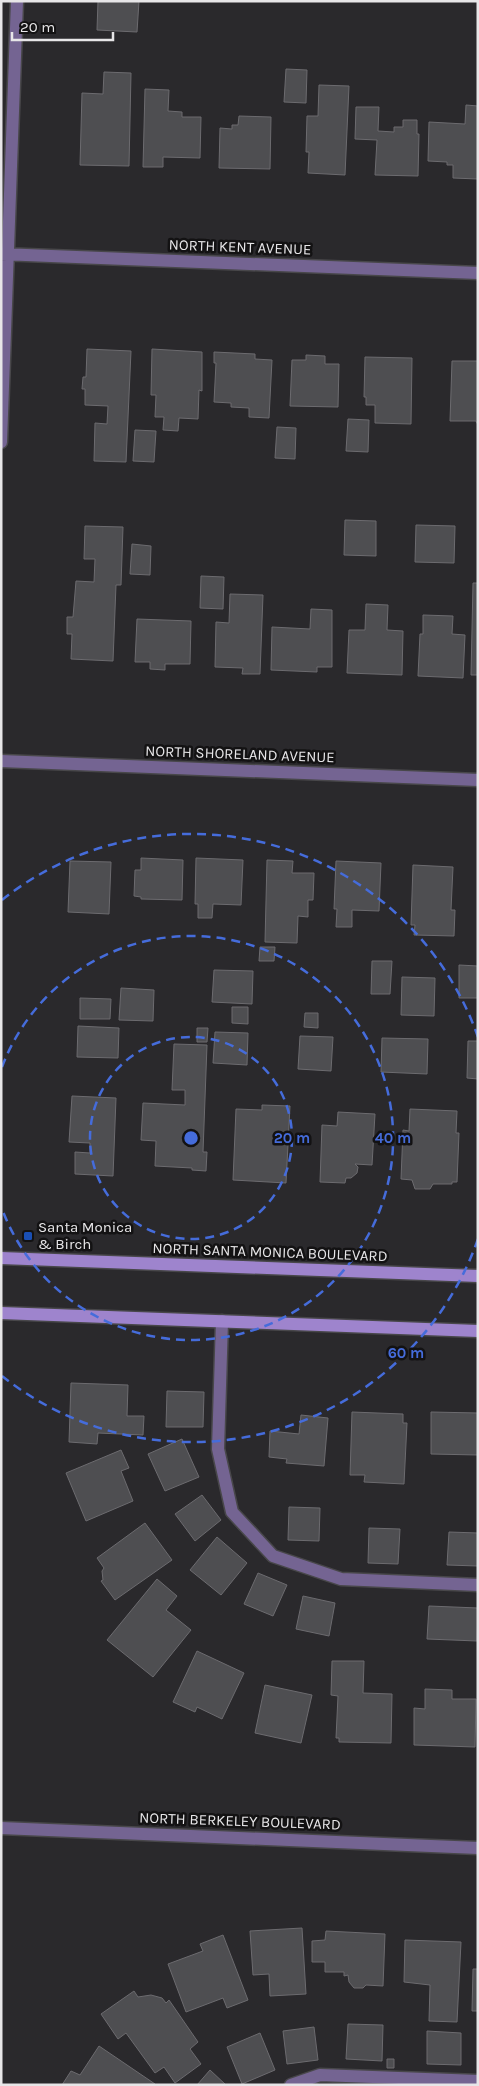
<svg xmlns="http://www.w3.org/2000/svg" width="479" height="2086" font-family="Karla,sans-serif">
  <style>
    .building { fill: #4e4e51; stroke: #6c6b6f }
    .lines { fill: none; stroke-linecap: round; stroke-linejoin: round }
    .lane-casing { stroke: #48474a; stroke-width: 15 }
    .street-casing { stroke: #48474a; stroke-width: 15 }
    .secondary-casing { stroke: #48474a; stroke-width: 15 }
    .lane { stroke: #746492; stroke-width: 12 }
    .street { stroke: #746492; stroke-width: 12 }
    .secondary { stroke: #9e84cd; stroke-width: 12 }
    .ring { fill: none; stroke: #456cdb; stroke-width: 2.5; stroke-dasharray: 9 6 }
    .transit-dot { fill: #1a4fb4; stroke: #131213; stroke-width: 2 }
    .labels { text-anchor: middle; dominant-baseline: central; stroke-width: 5; stroke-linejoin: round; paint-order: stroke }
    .street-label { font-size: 15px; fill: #e7e6e8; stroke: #131213 }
    .poi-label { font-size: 15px; fill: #e7e6e8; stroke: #131213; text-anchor: start }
    .centre { fill: #456cdb; stroke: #131213; stroke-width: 2.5 }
    .ring-label { font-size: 15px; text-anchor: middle; font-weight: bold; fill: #456cdb; stroke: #131213; stroke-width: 5; stroke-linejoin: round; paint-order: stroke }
  </style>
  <rect width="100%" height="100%" fill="#2a292c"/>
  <!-- building -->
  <path class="building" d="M98 1H139L137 32 97 30Z
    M286 69 307 70 306 103 284 102Z
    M104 72 131 73 129 166 80 165 82 93 103 94Z
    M319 85 349 86 345 175 308 173 309 152H306L307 116H318Z
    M145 89 169 90 168 111 182 112V117H201L200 158 163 157V167H143Z
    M466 105 478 106V179L453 178V165H447V162L428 161 429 122 465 124Z
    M356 107H379L378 131 394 132V127H403V120H417V134H419L418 176 375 175 377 140 355 139Z
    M239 116 271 117 270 169 219 168 220 128 232 129V125H238Z
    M87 349 131 351 126 462 94 461 95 423 107 424 108 406 85 405V389H82L83 377H86Z
    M152 349 202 352V391L199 390 198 419 179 418 178 431 163 430 164 417H155L156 395H151Z
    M214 352 255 354V359L272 360 269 418 249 417V408L231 407V403L214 402 216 363H214Z
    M306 355 325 356V364H339L338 407 290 406 292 360H306Z
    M365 357 412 358 411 424 375 423V405H366V397H364Z
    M452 361H478V425L476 421H450Z
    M348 419 369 420 368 452 346 451Z
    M277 427 296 428 295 459 275 458Z
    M135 430 156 431 154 462 133 461Z
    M345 520 376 521V556L344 555Z
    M416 525 455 526 454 563 415 562Z
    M85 526 123 527 121 585H116L113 661 71 659 72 634H67V617H73L76 581 94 582 95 559H84Z
    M132 544 151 546 150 575 130 574Z
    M201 576 224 577 223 609 200 608Z
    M473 583H478V675H471Z
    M230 594 263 595 260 674H242L243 668 215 667 216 622 229 623Z
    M366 604 388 605 387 630 403 631 402 675 347 673 349 630H365Z
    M311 609 332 610V667H317V672L271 670 272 627 310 629Z
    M423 615 453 616 452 634 465 635 463 678 418 676 420 634H423Z
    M137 619 191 621 190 664H165V670L150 669V662H135Z
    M141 858 183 860 182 900 141 899V897L134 896 135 870H141Z
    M196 858 243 860 241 905 213 904 212 918H198V904H195Z
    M267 860 293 861 292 873H314L313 900H308V917L298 916 297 943 265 942Z
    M70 861 111 862 109 914 68 912Z
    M336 861 381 863 379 911 352 910V927H336L337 909H334Z
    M413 865 453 867 451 910H455L454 936 414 935 415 925H411Z
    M260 947H275L274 961H259Z
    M372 961H392L390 994H371Z
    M459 965 478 966V998H459Z
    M214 970 253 971 252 1004 212 1002Z
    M402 977 435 978 434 1016 401 1015Z
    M121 988 154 990 153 1021 119 1020Z
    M80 998 111 999 110 1019H80Z
    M232 1007H248V1024L232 1023Z
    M305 1013H318V1028L304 1027Z
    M78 1026 119 1028 118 1058 77 1057Z
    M197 1028H208L207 1042H197Z
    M215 1032 248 1033 247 1065 213 1063Z
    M300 1036 333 1037 331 1071 298 1069Z
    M382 1038 428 1039 427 1074 381 1072Z
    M468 1041H478V1079L467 1078Z
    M174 1044 207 1045 203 1152H207L206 1171 192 1170V1168L155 1166 156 1141 141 1140 143 1103 185 1105V1090H172Z
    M72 1096 116 1098 113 1176 75 1174V1152L90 1153V1143L69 1142Z
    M262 1105 290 1106 286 1183 233 1180 236 1109 262 1110Z
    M410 1109 457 1111 456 1133H459L457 1182H452V1184H433L430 1189H415L412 1180 401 1179 403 1130 409 1131Z
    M338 1112 375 1114 372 1165 355 1164 358 1167 357 1173 351 1178H346L345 1183 320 1182 322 1125 337 1126Z
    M71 1383 128 1385 127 1416H144L143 1435 98 1433 97 1444 69 1442Z
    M167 1391 204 1392 203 1427H166Z
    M352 1412 403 1414V1423H407L404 1484 364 1482 365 1475H350Z
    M431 1412 478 1413V1455L431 1454Z
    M301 1415 328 1418 324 1466 286 1463 287 1459 269 1457 270 1431 299 1434Z
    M182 1439 199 1477 165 1491 148 1454Z
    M121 1450 129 1468 121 1471 133 1501 86 1521 66 1473Z
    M202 1495 221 1520 195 1541 175 1514Z
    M289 1507 320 1508 319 1541 288 1540Z
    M145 1523 172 1560 115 1600 101 1581 103 1580 102 1571 104 1568 97 1558Z
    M369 1528 400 1529 398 1564 368 1563Z
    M449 1532 478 1533V1566L447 1565Z
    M217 1537 247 1563 221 1595 190 1570Z
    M258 1573 287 1585 273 1616 244 1604Z
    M157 1579 177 1596 166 1610 191 1630 153 1677 107 1640Z
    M303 1596 335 1603 329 1636 296 1629Z
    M429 1606 478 1608 477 1641 427 1639Z
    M197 1651 244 1673 222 1719 197 1707 195 1712 173 1702Z
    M332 1661H364L363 1693 392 1694 391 1743 339 1742V1738H336L338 1696 331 1695Z
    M265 1685 312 1695 301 1743 255 1733Z
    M425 1689 452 1690V1699H476L475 1747 414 1745V1708L425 1709Z
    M302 1928 306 1994 270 1996 269 1974 253 1975 250 1931Z
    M326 1931 385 1934 383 1986 366 1985 363 1988H354L349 1982 348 1975 344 1976V1972H325V1962H312V1941L325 1940Z
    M223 1935 248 2000 227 2008 223 1998 186 2012 168 1964 203 1951 200 1944Z
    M405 1940 461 1942 457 2022 429 2021 430 1985 404 1982Z
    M473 1969H478V2011H472Z
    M134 1991 138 1997 151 1995 162 1998 166 2003 169 2000 198 2042 190 2049 201 2064 175 2083 164 2067 155 2073 126 2033 118 2039 101 2014Z
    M348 2024 383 2025 382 2061 346 2059Z
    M314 2027 318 2060 287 2064 283 2031Z
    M427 2031 461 2033V2065L427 2064Z
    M260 2033 275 2070 242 2084 227 2047Z
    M99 2046 155 2084 62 2085 71 2071 80 2075Z
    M387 2059H394V2068H387Z
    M210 2070 226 2085H197Z"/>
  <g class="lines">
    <defs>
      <path id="lane" d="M222 1321 218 1449 232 1512 273 1556 341 1579 478 1585
        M291 2085 320 2075 478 2081"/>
      <path id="street" d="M1 254 478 273
        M1 442 17 1
        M1 761 478 780
        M1 1828 478 1848"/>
      <path id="secondary" d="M1 1258 478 1276
        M1 1313 478 1331"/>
    </defs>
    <!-- lane casing -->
    <use href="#lane" class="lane-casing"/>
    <!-- street casing -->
    <use href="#street" class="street-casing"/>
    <!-- secondary casing -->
    <use href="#secondary" class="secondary-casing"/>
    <!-- lane -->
    <use href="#lane" class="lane"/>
    <!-- street -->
    <use href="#street" class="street"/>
    <!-- secondary -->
    <use href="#secondary" class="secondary"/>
  </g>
  <!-- distance rings -->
  <g class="ring">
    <circle cx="191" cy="1138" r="101"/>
    <path d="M2 1067A202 202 0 1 1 2 1209"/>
    <path d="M478 1239A304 304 0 0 1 2 1376M2 900A304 304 0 0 1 478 1037"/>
  </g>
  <!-- markers -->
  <rect class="transit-dot" x="23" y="1231" width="10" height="10" rx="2.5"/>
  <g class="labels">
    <!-- street labels -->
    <g class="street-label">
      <text transform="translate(240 247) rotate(2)">NORTH KENT AVENUE</text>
      <text transform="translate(240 754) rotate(2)">NORTH SHORELAND AVENUE</text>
      <text transform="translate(270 1252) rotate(2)">NORTH SANTA MONICA BOULEVARD</text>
      <text transform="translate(240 1821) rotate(2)">NORTH BERKELEY BOULEVARD</text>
    </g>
    <!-- poi labels -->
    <g class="poi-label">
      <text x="38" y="1227">Santa Monica<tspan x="38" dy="17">&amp; Birch</tspan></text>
    </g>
  </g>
  <circle cx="191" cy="1138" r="8" class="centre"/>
  <g class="ring-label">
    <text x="292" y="1143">20 m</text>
    <text x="393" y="1143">40 m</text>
    <text x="406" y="1358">60 m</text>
  </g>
  <!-- border -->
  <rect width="479" height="2086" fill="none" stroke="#e7e6e8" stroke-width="5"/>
  <!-- scale -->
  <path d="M12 32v8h101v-8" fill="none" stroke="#e7e6e8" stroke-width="2.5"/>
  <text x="20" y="32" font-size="15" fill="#e7e6e8" stroke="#131213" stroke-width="4" paint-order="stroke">20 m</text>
</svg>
